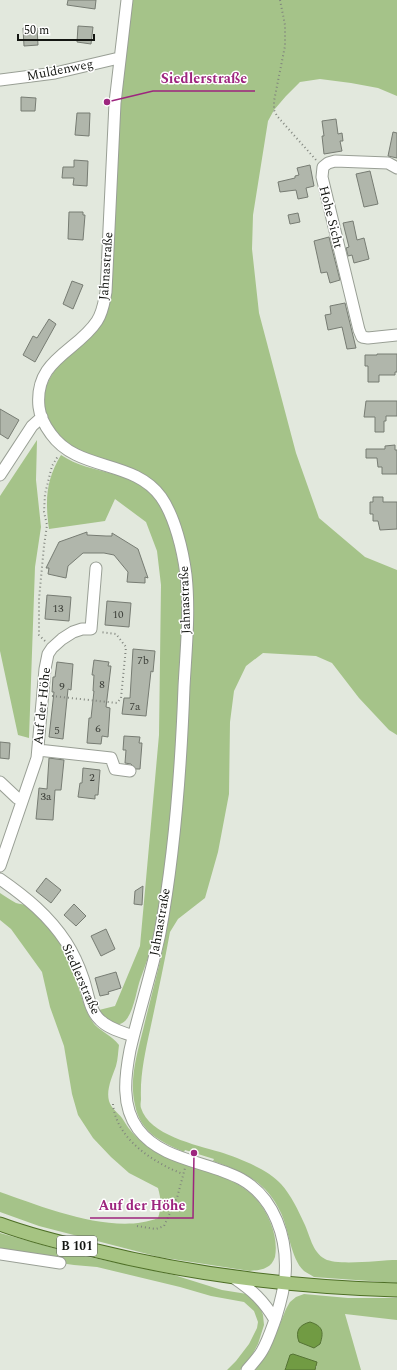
<svg xmlns="http://www.w3.org/2000/svg" width="397" height="1370" font-family="Spectral,serif">
  <style>
    .green { fill: #a5c389 }
    .water { fill: #719b43; stroke: #557334 }
    .building { fill: #b0b6ab; stroke: #777c73 }
    .lines { fill: none; stroke-linecap: round; stroke-linejoin: round }
    .minor-casing { stroke: #999f95; stroke-width: 13 }
    .major-casing { stroke: #4d6e25; stroke-width: 15 }
    .path { stroke: #81857e; stroke-width: 2; stroke-dasharray: 1 3; stroke-linecap: butt }
    .minor { stroke: #fff; stroke-width: 11 }
    .major { stroke: #a6c482; stroke-width: 13 }
    .labels { text-anchor: middle; dominant-baseline: central; stroke-width: 3; stroke-linejoin: round; paint-order: stroke }
    .number-label { font-size: 11px; fill: #3b3e38 }
    .shield { fill: #fff; stroke: #5a5c59; stroke-width: 1 }
    .shield-label { font-size: 12px; font-weight: bold; fill: #141612 }
    .street-label { font-size: 13px; fill: #141612; stroke: #fff }
    .leader { fill: none; stroke: #9d257e; stroke-width: 1.5 }
    .callout-dot { fill: #9d257e; stroke: #fff; stroke-width: 1.5 }
    .callout-label { font-size: 14px; text-anchor: middle; font-weight: bold; fill: #9d257e; stroke: #fff; stroke-width: 3; stroke-linejoin: round; paint-order: stroke }
  </style>
  <rect width="100%" height="100%" fill="#e2e8dd"/>
  <!-- green -->
  <path class="green" d="M132 0H397V96L378 88 351 83 320 79 300 82 286 96 274 110 268 121 253 215 252 249 259 313 296 453 319 518 365 557 397 570V735L389 730 359 698 332 663 316 656 263 653 246 666 234 691 230 722 229 794 218 852 205 898 178 919 170 932C164 965 157 997 150 1030 145 1053 140 1075 141 1099 141 1101 140 1105 141 1108 149 1135 196 1145 220 1152 238 1158 268 1169 281 1184 291 1195 298 1210 304 1223 310 1235 312 1252 325 1259 338 1266 381 1260 397 1260V1283L314 1277C311 1275 307 1273 304 1271 290 1258 289 1228 280 1211 266 1181 243 1172 213 1161L214 1159 185 1150 184 1152C161 1142 140 1132 135 1105 129 1080 137 1054 143 1030 151 996 161 962 167 928 179 854 186 779 189 705 192 639 203 553 166 495 138 451 68 471 47 417 32 379 74 350 98 328L120 103Z
    M37 440 36 480 41 527 35 567 29 738 18 735 0 651V496Z
    M61 455C92 476 132 468 157 501 172 522 180 566 182 592 184 623 180 661 179 693 176 757 171 821 162 885 159 902 158 921 154 938 150 953 145 966 140 980 136 991 132 1026 117 1024 109 1024 103 1016 99 1010L115 1006 140 946 159 735 161 585 157 551 146 522 115 499 105 521 49 529C45 500 46 480 61 455Z
    M0 893C5 896 10 900 16 903 20 904 24 904 28 907 50 921 63 946 74 968L73 970C79 986 84 1012 95 1025 102 1032 112 1036 119 1045 118 1052 118 1059 116 1066 112 1077 106 1090 109 1101 111 1108 118 1113 122 1118 125 1122 127 1127 131 1131 140 1142 152 1150 165 1156 205 1177 251 1172 271 1224 275 1234 277 1246 275 1257 271 1269 261 1270 250 1271L159 1257 39 1226 0 1212V1192C43 1207 114 1236 158 1218 162 1206 161 1199 158 1188L129 1173 111 1157 93 1138 78 1115 72 1094 64 1046 50 1007 42 972 11 929 0 920Z
    M0 1233 75 1254 174 1275 222 1290 247 1294 251 1297 261 1309 263 1315 264 1325 258 1344 251 1357 240 1370H227L236 1361 249 1344 257 1328 258 1322 254 1311 244 1302 211 1296 180 1287 97 1267 74 1265 60 1263 65 1261 0 1250Z
    M304 1294 348 1298H397V1320L345 1314 361 1370H315L317 1366 285 1367V1370H255L269 1351 286 1309 290 1302 296 1297Z"/>
  <!-- water -->
  <path class="water" d="M310 1322C323 1326 324 1332 320 1344L314 1348 299 1342C295 1331 299 1325 310 1322Z
    M293 1354 317 1362 315 1370H285L290 1355Z"/>
  <!-- building -->
  <path class="building" d="M68 0H96L95 9 67 5Z
    M78 26 93 27 91 44 77 42Z
    M23 28H37L38 45 24 46Z
    M21 97 36 98 35 111H21Z
    M77 113H90L89 136 75 135Z
    M336 119 338 134 342 133 343 141H340L342 151 324 154 322 136H324L322 121Z
    M393 132 397 133V158L388 156Z
    M74 160 88 161 87 186 73 185 74 178H62L63 167H74Z
    M310 165 314 186 306 188 308 197 298 199 296 190 280 192 278 182 295 178V176L299 175 297 168Z
    M370 171 378 204 364 207 356 174Z
    M69 212H83V215H85L83 240 68 239Z
    M298 213 300 222 290 224 288 215Z
    M353 221 357 240 364 238 369 259 354 263 352 255 348 256 346 248 349 247 343 223Z
    M329 237 340 280 330 283 327 272 321 273 314 241Z
    M72 281 83 285 73 309 63 304Z
    M345 303 356 348 347 349 342 327 328 330 325 315 331 314 330 306Z
    M49 319 56 324 35 362 23 355 33 336 37 338Z
    M377 354H397V372H395V375H379V382H368V366H365V355H377Z
    M366 401H397V416H386V421H384V432H375V417H364Z
    M0 409 19 420 8 439 0 434Z
    M395 445V450H397V474H382V467H378L377 458H366V449H385V446Z
    M373 497H383V502H397V529L380 530 378 521H373V514H370V502H373Z
    M87 532V535L106 536H112V533L138 549 148 578 145 577V583L127 582 128 572 114 555 104 553H83L68 566 66 578 48 574 49 568H46L59 542Z
    M47 595 71 597 69 621 45 619Z
    M107 601 131 603 129 627 105 625Z
    M133 649 155 651 153 672 151 671 146 716 122 714 124 698H130Z
    M94 660 109 662 108 666H111L106 707 110 708 108 737 102 736 101 744 87 743 89 718H91L94 691H93L94 675H92Z
    M57 662 73 664 71 690 68 689 63 739 49 737 54 692H52L53 677H55Z
    M124 736 140 737 139 743H142L140 769H136L131 764 125 763 126 750H123Z
    M0 742 10 743 9 759 0 758Z
    M49 758 64 760 61 790H55L53 820 36 819 39 788 47 789Z
    M83 768 100 770 98 795H95V799L78 797 80 783H82Z
    M46 878 61 890 51 903 36 891Z
    M143 886 142 905 134 904 135 891Z
    M74 904 86 916 76 926 64 915Z
    M106 929 115 949 101 956 91 936Z
    M116 972 121 988 108 992 109 994 100 996 95 978Z"/>
  <g class="lines">
    <defs>
      <path id="minor" d="M127 0 115 103 106 292C104 302 103 312 97 321 77 352 34 359 39 407 40 416 45 426 51 434 78 472 134 459 161 497 175 517 183 551 186 575 190 612 186 650 184 687 181 769 175 852 160 933 152 972 139 1011 130 1050 125 1076 121 1106 138 1129 162 1161 208 1161 241 1179 275 1198 288 1239 285 1276 284 1290 280 1304 276 1317 272 1328 268 1341 262 1351 258 1358 252 1364 247 1370
        M0 80 55 73 119 58
        M397 168 388 163 335 161 328 163 323 167 322 177 359 330 362 337 368 338 397 335
        M0 475 32 426 42 417
        M38 750 111 758 115 769 130 771
        M0 782 17 798 22 801
        M0 866 37 758 45 669 48 654 52 648 62 639 73 632 82 629H91L96 568
        M0 879C26 897 49 916 66 942 73 953 79 966 83 978 88 992 89 1010 100 1020 109 1029 122 1032 133 1036
        M0 1254 60 1263
        M234 1278C253 1291 263 1300 275 1320"/>
      <path id="major" d="M0 1224C30 1235 62 1243 93 1250 193 1275 294 1287 397 1290"/>
    </defs>
    <!-- minor casing -->
    <use href="#minor" class="minor-casing"/>
    <!-- major casing -->
    <use href="#major" class="major-casing"/>
    <!-- path -->
    <path class="path" d="M280 0 285 25V46L274 101V110L277 116 316 160
      M45 641 39 635V599L44 546 47 525 44 512 45 494 52 466 58 456
      M52 696 117 703 121 698 126 647 116 634 100 632
      M113 1104C116 1139 154 1163 183 1174
      M137 1226 156 1229 164 1226 177 1198 185 1168"/>
    <!-- minor -->
    <use href="#minor" class="minor"/>
    <!-- major -->
    <use href="#major" class="major"/>
  </g>
  <g class="labels">
    <!-- number labels -->
    <g class="number-label">
      <text x="58" y="608">13</text>
      <text x="118" y="614">10</text>
      <text x="143" y="660">7b</text>
      <text x="102" y="684">8</text>
      <text x="62" y="686">9</text>
      <text x="135" y="706">7a</text>
      <text x="98" y="728">6</text>
      <text x="57" y="730">5</text>
      <text x="92" y="777">2</text>
      <text x="46" y="796">3a</text>
    </g>
    <!-- shield labels -->
    <rect class="shield" x="57" y="1236" width="40" height="20" rx="3"/>
    <g class="shield-label">
      <text x="77" y="1246">B 101</text>
    </g>
    <!-- street labels -->
    <g class="street-label">
      <text transform="translate(60 70) rotate(-11)">Muldenweg</text>
      <text transform="translate(331 217) rotate(76)">Hohe Sicht</text>
      <text transform="translate(106 266) rotate(-86)">Jahnastraße</text>
      <text transform="translate(185 600) rotate(-92)">Jahnastraße</text>
      <text transform="translate(42 706) rotate(-84)">Auf der Höhe</text>
      <text transform="translate(160 922) rotate(-80)">Jahnastraße</text>
      <text transform="translate(81 979) rotate(66)">Siedlerstraße</text>
    </g>
  </g>
  <!-- callouts -->
  <path class="leader" d="M107 102L153 91H255M194 1153L193 1218H90"/>
  <g class="callout-dot">
    <circle cx="107" cy="102" r="4"/>
    <circle cx="194" cy="1153" r="4"/>
  </g>
  <g class="callout-label">
    <text x="204" y="83">Siedlerstraße</text>
    <text x="142" y="1210">Auf der Höhe</text>
  </g>
  <!-- scale -->
  <path d="M18 34v6h76v-6" fill="none" stroke="#141612" stroke-width="2"/>
  <text x="24" y="34" font-size="12" fill="#141612" stroke="#ffffff" stroke-width="3" paint-order="stroke">50 m</text>
</svg>
